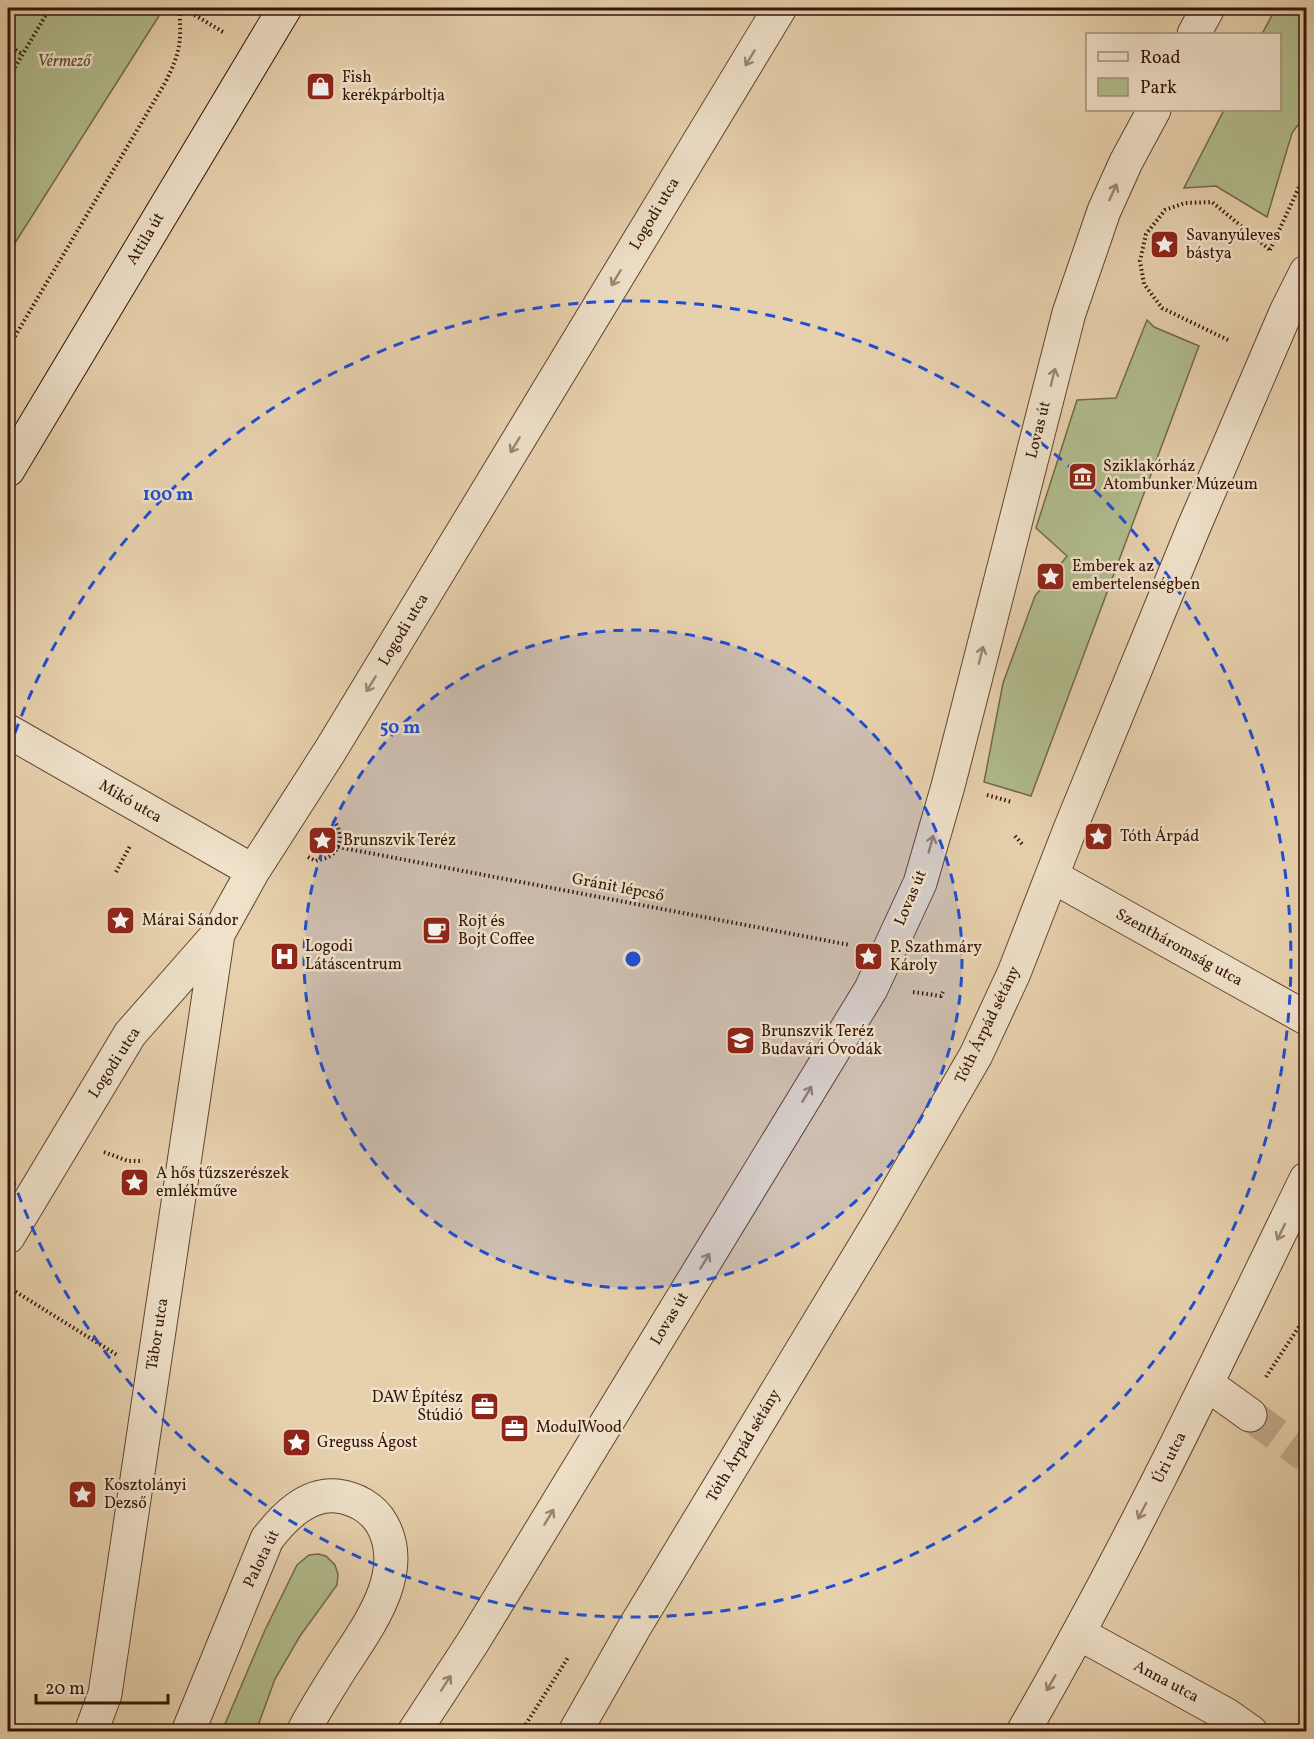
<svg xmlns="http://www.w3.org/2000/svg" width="1314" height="1739" font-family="Vollkorn,serif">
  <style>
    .green { fill: #b1bc8d; stroke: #73684a; stroke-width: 1.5 }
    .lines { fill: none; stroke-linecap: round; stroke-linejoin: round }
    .street-tunnel { stroke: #c3ab8c; stroke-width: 33; stroke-dasharray: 33 16; stroke-linecap: butt }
    .street-casing { stroke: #624330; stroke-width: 35 }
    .secondary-casing { stroke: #351407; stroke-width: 35 }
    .path { stroke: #351407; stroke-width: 4; stroke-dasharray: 1.5 3; stroke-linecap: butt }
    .street { stroke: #efe1ca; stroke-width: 33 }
    .secondary { stroke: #efe1ca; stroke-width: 33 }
    .oneway { stroke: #9b8572 }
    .ring { fill: none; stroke: #1d4ed8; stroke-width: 3; stroke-dasharray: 10 8 }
    .labels { text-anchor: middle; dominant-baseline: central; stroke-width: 5; stroke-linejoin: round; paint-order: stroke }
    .park-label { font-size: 16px; font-style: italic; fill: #5a462f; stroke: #efe1ca }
    .poi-label { font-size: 16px; fill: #351407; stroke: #efe1ca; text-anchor: start }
    .street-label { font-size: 16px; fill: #351407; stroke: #efe1ca }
    .centre { fill: #1d4ed8; stroke: #efe1ca; stroke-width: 3 }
    .ring-label { font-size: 18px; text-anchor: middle; font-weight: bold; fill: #1d4ed8; stroke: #efe1ca; stroke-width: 5; stroke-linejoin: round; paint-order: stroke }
  </style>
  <rect width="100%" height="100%" fill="#e7d1ad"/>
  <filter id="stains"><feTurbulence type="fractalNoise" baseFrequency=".00333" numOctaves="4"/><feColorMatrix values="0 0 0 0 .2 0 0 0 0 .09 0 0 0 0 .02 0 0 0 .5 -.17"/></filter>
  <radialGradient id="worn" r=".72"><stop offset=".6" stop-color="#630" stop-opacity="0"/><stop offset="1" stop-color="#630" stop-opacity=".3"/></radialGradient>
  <!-- green -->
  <path class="green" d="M8 8H164L8 254Z
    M1276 8H1306V114L1292 133 1267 217 1216 186 1184 188 1224 110H1280V34H1262Z
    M1147 320 1154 327 1199 346 1031 796 984 782 1003 683 1035 596 1067 556 1036 528 1077 400 1116 398Z
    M318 1554 326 1556 335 1565 338 1574 337 1585 300 1636 275 1679 256 1731H222L265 1630 297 1565 309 1555Z"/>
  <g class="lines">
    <!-- street-tunnel -->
    <path class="street-tunnel" d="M1250 1415 1306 1456"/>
    <defs>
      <path id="street" d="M1194 34 1208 8
        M8 731 253 871
        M1052 876 1306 1018
        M8 1237 130 1034 218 934 253 871 330 751 780 8
        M1207 1384 1250 1415
        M1080 1634 1227 1715 1251 1732
        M91 1732 105 1694 218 934
        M188 1732 267 1539C284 1517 307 1493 337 1496 355 1498 373 1508 382 1524 409 1572 369 1625 343 1665 329 1687 315 1709 303 1732
        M414 1732 473 1642 871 989 920 883 948 786 1069 313 1104 211 1126 162 1154 110
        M575 1732 634 1628 883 1216 976 1055 1014 973 1070 829 1193 529 1286 312 1306 272
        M1023 1732C1127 1552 1216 1365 1306 1179"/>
      <path id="secondary" d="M8 470 285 8"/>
    </defs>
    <!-- street casing -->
    <use href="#street" class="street-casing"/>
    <!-- secondary casing -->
    <use href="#secondary" class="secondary-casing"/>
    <!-- path -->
    <path class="path" d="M183 8 223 32
      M8 45 22 54
      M8 79 50 8
      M1270 250 1306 172
      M1228 340 1162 308 1144 284 1140 261 1146 234 1165 210 1185 203 1212 202 1270 250
      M8 348 165 83C180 53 182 42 179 8
      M987 795 1012 802
      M1015 836 1023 845
      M338 847 850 945
      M308 857 316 861C320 859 326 859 330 856 343 848 343 827 331 819
      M116 872 130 846
      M913 992 941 996 943 992
      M104 1152 128 1161H143
      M8 1287 117 1355
      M1266 1377 1306 1316
      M521 1732 569 1656"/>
    <!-- street -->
    <use href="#street" class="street"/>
    <!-- secondary -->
    <use href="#secondary" class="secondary"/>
  </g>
  <!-- one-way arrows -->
  <defs><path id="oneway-shaft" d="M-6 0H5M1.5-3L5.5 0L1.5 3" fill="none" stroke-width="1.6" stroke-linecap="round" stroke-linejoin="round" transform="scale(1.5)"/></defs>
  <g class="oneway">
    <use href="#oneway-shaft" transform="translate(750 58) rotate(121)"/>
    <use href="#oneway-shaft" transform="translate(1113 192) rotate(-66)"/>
    <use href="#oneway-shaft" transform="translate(616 278) rotate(121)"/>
    <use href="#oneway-shaft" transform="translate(1053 377) rotate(-76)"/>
    <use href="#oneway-shaft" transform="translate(515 445) rotate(121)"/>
    <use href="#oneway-shaft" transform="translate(981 655) rotate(-76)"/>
    <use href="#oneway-shaft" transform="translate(371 684) rotate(121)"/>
    <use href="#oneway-shaft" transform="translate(931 844) rotate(-74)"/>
    <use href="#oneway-shaft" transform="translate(807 1094) rotate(-59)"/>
    <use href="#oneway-shaft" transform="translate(1281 1232) rotate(116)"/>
    <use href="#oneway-shaft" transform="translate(705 1261) rotate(-59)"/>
    <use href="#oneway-shaft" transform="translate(1142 1511) rotate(117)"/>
    <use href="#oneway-shaft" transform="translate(549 1517) rotate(-59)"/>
    <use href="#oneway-shaft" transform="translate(446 1683) rotate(-57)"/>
    <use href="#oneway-shaft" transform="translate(1051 1683) rotate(120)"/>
  </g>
  <!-- distance rings -->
  <circle cx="633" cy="959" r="329" fill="#1d4ed8" fill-opacity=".12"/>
  <g class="ring">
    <circle cx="633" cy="959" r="329"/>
    <path d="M9 750A658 658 0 1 1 9 1168"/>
  </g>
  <!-- icons -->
  <defs>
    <symbol id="shop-square" viewBox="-11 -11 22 22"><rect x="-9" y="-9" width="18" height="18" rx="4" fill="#8f2418" stroke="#efe1ca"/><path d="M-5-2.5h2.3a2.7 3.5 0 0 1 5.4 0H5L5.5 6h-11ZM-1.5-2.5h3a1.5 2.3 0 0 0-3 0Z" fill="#fff"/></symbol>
    <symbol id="sight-square" viewBox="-11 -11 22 22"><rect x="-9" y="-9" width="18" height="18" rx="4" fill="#8f2418" stroke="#efe1ca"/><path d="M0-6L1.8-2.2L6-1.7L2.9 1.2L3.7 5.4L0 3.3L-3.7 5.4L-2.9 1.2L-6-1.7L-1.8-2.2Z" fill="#fff"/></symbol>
    <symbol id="museum-square" viewBox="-11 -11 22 22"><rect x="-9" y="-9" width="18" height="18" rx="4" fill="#8f2418" stroke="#efe1ca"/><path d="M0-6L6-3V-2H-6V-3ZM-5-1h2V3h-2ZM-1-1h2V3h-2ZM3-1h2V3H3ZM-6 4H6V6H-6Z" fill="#fff"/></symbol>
    <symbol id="cafe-square" viewBox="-11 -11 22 22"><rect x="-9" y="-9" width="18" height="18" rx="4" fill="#8f2418" stroke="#efe1ca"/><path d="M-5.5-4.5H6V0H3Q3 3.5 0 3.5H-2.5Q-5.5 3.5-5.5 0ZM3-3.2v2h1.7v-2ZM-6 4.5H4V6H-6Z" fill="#fff"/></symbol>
    <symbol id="hospital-square" viewBox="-11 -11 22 22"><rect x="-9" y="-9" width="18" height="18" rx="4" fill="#8f2418" stroke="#efe1ca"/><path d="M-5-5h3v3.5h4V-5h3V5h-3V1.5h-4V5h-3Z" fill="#fff"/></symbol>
    <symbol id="school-square" viewBox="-11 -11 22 22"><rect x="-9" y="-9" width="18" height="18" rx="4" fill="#8f2418" stroke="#efe1ca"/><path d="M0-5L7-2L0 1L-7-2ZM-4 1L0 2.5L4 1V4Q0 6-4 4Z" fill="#fff"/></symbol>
    <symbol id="office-square" viewBox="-11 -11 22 22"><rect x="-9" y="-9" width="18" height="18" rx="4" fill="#8f2418" stroke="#efe1ca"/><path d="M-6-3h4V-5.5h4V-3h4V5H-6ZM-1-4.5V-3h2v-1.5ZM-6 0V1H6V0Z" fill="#fff"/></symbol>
  </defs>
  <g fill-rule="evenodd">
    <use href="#shop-square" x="304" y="70" width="33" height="33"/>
    <use href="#sight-square" x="1148" y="228" width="33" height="33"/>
    <use href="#museum-square" x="1066" y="460" width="33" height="33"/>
    <use href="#sight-square" x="1034" y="560" width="33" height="33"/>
    <use href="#sight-square" x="1082" y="820" width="33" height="33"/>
    <use href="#sight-square" x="306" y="824" width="33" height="33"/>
    <use href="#sight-square" x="104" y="904" width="33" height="33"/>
    <use href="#cafe-square" x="420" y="914" width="33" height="33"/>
    <use href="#hospital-square" x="268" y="940" width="33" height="33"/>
    <use href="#sight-square" x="852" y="940" width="33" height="33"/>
    <use href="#school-square" x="724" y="1024" width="33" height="33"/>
    <use href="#sight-square" x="118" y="1166" width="33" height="33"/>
    <use href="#office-square" x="468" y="1390" width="33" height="33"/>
    <use href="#office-square" x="498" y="1412" width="33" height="33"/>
    <use href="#sight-square" x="280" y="1426" width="33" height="33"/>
    <use href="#sight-square" x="66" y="1478" width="33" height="33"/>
  </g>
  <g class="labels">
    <!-- park labels -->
    <g class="park-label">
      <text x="64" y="62">Vérmező</text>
    </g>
    <!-- poi labels -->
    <g class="poi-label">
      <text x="342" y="78">Fish<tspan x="342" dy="18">kerékpárboltja</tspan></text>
      <text x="1186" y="236">Savanyúleves<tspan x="1186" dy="18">bástya</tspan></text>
      <text x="1103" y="467">Sziklakórház<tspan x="1103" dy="18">Atombunker Múzeum</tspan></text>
      <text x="1072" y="567">Emberek az<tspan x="1072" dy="18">embertelenségben</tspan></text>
      <text x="1120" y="837">Tóth Árpád</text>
      <text x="343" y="841">Brunszvik Teréz</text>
      <text x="142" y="921">Márai Sándor</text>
      <text x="458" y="922">Rojt és<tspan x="458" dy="18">Bojt Coffee</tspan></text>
      <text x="305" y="947">Logodi<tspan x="305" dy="18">Látáscentrum</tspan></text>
      <text x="890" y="948">P. Szathmáry<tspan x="890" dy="18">Károly</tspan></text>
      <text x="761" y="1032">Brunszvik Teréz<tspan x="761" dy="18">Budavári Óvodák</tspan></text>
      <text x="156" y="1174">A hős tűzszerészek<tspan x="156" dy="18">emlékműve</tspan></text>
      <text x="463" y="1398" text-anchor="end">DAW Építész<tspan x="463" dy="18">Stúdió</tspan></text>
      <text x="536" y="1428">ModulWood</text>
      <text x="317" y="1443">Greguss Ágost</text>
      <text x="104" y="1486">Kosztolányi<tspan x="104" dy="18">Dezső</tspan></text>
    </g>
    <!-- street labels -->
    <g class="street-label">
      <text transform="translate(655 214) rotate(-59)">Logodi utca</text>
      <text transform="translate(146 239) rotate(-59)">Attila út</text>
      <text transform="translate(1039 430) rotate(-76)">Lovas út</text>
      <text transform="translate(404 630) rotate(-59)">Logodi utca</text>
      <text transform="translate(130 802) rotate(30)">Mikó utca</text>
      <text transform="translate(618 888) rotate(11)">Gránit lépcső</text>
      <text transform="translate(911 898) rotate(-67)">Lovas út</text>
      <text transform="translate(1179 948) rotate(29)">Szentháromság utca</text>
      <text transform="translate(988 1025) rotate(-64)">Tóth Árpád sétány</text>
      <text transform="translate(115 1063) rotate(-57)">Logodi utca</text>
      <text transform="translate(670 1319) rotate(-59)">Lovas út</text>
      <text transform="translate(158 1334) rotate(-81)">Tábor utca</text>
      <text transform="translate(744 1446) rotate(-59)">Tóth Árpád sétány</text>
      <text transform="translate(1170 1458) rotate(-63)">Úri utca</text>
      <text transform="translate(262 1559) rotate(-64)">Palota út</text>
      <text transform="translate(1166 1682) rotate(28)">Anna utca</text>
    </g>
  </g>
  <circle cx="633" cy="959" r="9" class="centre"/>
  <g class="ring-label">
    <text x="168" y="500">100 m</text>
    <text x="400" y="733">50 m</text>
  </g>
  <!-- margin -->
  <rect width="1314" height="1739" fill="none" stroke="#e7d1ad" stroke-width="30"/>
  <rect x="9" y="9" width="1296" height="1721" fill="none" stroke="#351407" stroke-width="3"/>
  <rect x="15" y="15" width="1284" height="1709" fill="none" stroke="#351407" stroke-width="1.5"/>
  <!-- legend -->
  <rect x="1086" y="33" width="195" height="78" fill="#efe1ca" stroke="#a58f7c" stroke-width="1.5"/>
  <rect x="1098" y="52" width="30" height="9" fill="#efe1ca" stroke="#a58f7c" stroke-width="1.5"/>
  <text x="1140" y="63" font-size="18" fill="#351407">Road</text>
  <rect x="1098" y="78" width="30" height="18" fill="#b1bc8d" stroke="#a58f7c" stroke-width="1.5"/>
  <text x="1140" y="93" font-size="18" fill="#351407">Park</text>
  <!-- scale -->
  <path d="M36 1694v9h132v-9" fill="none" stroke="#351407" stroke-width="3"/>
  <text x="45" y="1694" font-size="18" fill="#351407" stroke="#efe1ca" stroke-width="4.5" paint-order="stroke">20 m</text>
  <rect width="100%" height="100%" filter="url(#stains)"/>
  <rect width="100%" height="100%" fill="url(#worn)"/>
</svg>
